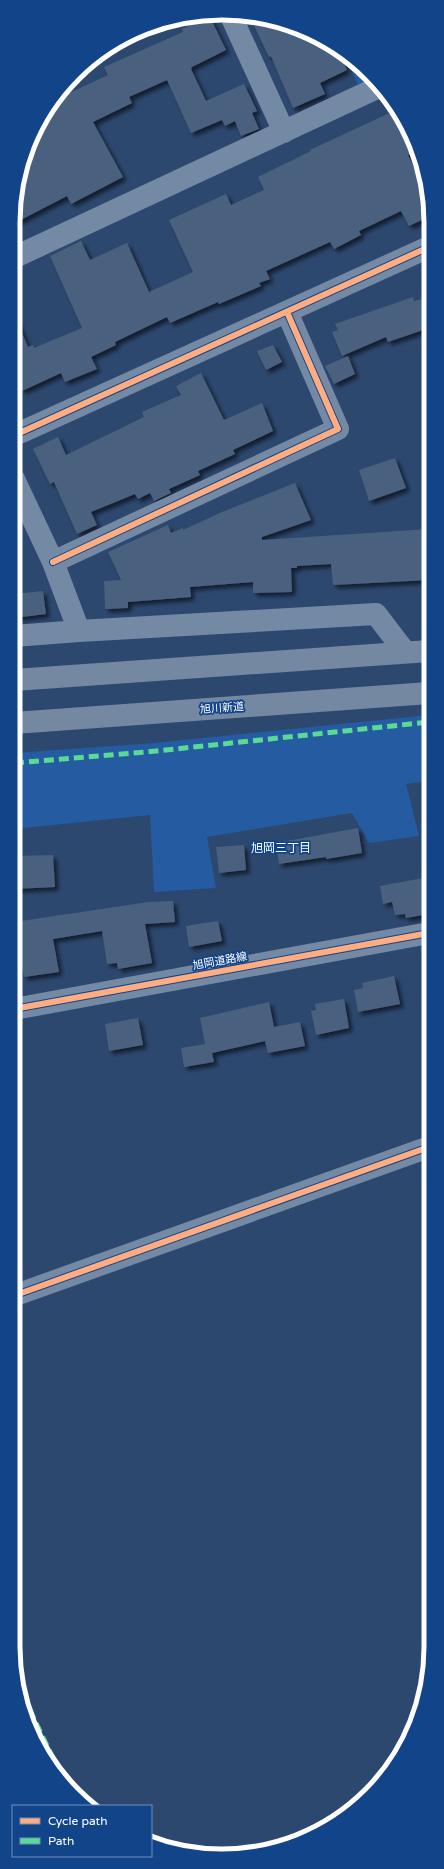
<svg xmlns="http://www.w3.org/2000/svg" width="444" height="1869" font-family="'Varela Round','Noto Sans JP',sans-serif">
  <style>
    .green { fill: #245ba1 }
    .building { fill: #4a607f; filter: url(#shadow) }
    .lines { fill: none; stroke-linecap: round; stroke-linejoin: round }
    .minor { stroke: #7489a4; stroke-width: 22 }
    .trunk { stroke: #7588a2; stroke-width: 22 }
    .quiet { stroke: #5adb95; stroke-width: 5; stroke-dasharray: 10 5; stroke-linecap: butt }
    .cycleway-casing { stroke: #12448a; stroke-width: 8 }
    .cycleway { stroke: #ffac80; stroke-width: 6 }
    .labels { text-anchor: middle; dominant-baseline: central; stroke-width: 3.5; stroke-linejoin: round; paint-order: stroke }
    .street-label { font-size: 11px; fill: #fff; stroke: #12448a }
    .neighbourhood-label { font-size: 12px; fill: #fff; stroke: #12448a }
    .rim { fill: none; stroke: #fff; stroke-width: 5 }
  </style>
  <defs>
    <filter id="shadow"><feDropShadow dx="3.5" dy="3.5" stdDeviation="2" flood-color="#0009"/></filter>
  </defs>
  <rect width="100%" height="100%" fill="#2d486f"/>
  <!-- green -->
  <path class="green" d="M345 56 370 74 372 78 358 85Z
    M429 715V781L406 784 419 836 369 843 352 813 207 837 216 888 154 892 150 815 14 829V753L154 743Z"/>
  <!-- building -->
  <path class="building" d="M249 15 315 35 338 51 347 70 320 83 325 94 293 108 271 56 269 57Z
    M210 17 226 50 192 67 191 69 206 101 244 84 257 111 252 113 259 129 241 136 235 121 225 126 222 120 191 133 167 80 129 97 132 103 93 122 123 177 71 204 67 196 15 223V194L41 117 57 99 108 75 104 67 183 32 182 29 206 18Z
    M396 110 410 130 416 151 408 155 429 198V202L420 207 426 218 409 226 401 211 359 231 361 235 334 249 330 242 266 271 270 279 259 283 261 286 219 304 218 302 170 323 167 317 115 342 116 345 91 357 97 369 65 382 61 373 22 391 15 374V316L28 347 33 345 34 348 82 328 50 256 81 241 90 260 127 243 149 292 193 272 169 220 226 194 231 205 264 190 258 177 311 151 310 150Z
    M413 297 414 301 429 297V328L388 342 386 337 342 356 332 332 338 330 335 324Z
    M273 345 282 362 266 370 257 351Z
    M348 356 355 374 334 384 325 366Z
    M201 373 224 420 262 403 273 431 233 450 235 454 198 471 200 475 169 489 171 493 154 501 150 493 138 499 135 494 91 512 97 525 77 534 54 482 50 484 33 449 58 437 66 455 144 417 142 412 181 395 176 386Z
    M395 458 406 488 369 501 359 470Z
    M295 483 311 520 262 537V540L429 529V580L333 585 331 564 297 566V568H291L292 592 253 593V582L190 587 191 597 128 602V608L105 609 104 581 121 580 108 552 168 525 171 533 183 528V530L222 512Z
    M43 591 46 614 14 618V594Z
    M358 828 362 853 326 859V857L279 864 276 843Z
    M244 845 246 870 219 873 216 847Z
    M53 855 55 887 14 889V856Z
    M429 877V914L406 918 405 914 395 915 392 902 383 904 380 886Z
    M173 901 175 922 145 924 152 963 118 969 117 963 107 964 102 931 53 939 59 972 24 977 18 942 14 943V922L149 902Z
    M218 921 222 941 189 947 186 926Z
    M394 976 400 1004 358 1012 354 990 363 988 362 983Z
    M344 999 349 1028 316 1035 311 1011 316 1010 315 1004Z
    M269 1002 274 1027 300 1022 305 1046 268 1053 265 1041 212 1053 214 1062 184 1067 181 1048 205 1044 200 1018Z
    M138 1018 143 1045 109 1051 105 1024Z"/>
  <g class="lines">
    <!-- minor -->
    <path class="minor" d="M231 16 284 132
      M15 257 379 87
      M15 435 429 247
      M14 479 53 562 79 631
      M53 562 338 429 287 312
      M14 636 79 631 376 614 405 652
      M14 1009 429 933
      M13 1296 429 1147"/>
    <!-- trunk -->
    <path class="trunk" d="M14 680 429 651
      M14 723 429 693"/>
    <!-- quiet -->
    <path class="quiet" d="M14 763 147 752 429 722
      M23 1696 67 1787"/>
    <defs>
      <path id="cycleway" d="M15 435 429 247
        M53 562 338 429 287 312
        M14 1009 429 933
        M13 1296 429 1147"/>
    </defs>
    <!-- cycleway casing -->
    <use href="#cycleway" class="cycleway-casing"/>
    <!-- cycleway -->
    <use href="#cycleway" class="cycleway"/>
  </g>
  <g class="labels">
    <!-- street labels -->
    <g class="street-label">
      <text transform="translate(222 708) rotate(-4)">旭川新道</text>
      <text transform="translate(220 961) rotate(-10)">旭岡道路線</text>
    </g>
    <!-- neighbourhood labels -->
    <g class="neighbourhood-label">
      <text x="281" y="848">旭岡三丁目</text>
    </g>
  </g>
  <!-- crop -->
  <path d="M0 0H444V1869H0ZM222 20H222A202 202 0 0 1 424 222V1647A202 202 0 0 1 222 1849H222A202 202 0 0 1 20 1647V222A202 202 0 0 1 222 20Z" fill="#12448a" fill-rule="evenodd"/>
  <path class="rim" d="M222 20H222A202 202 0 0 1 424 222V1647A202 202 0 0 1 222 1849H222A202 202 0 0 1 20 1647V222A202 202 0 0 1 222 20Z"/>
  <!-- legend -->
  <rect x="12" y="1805" width="140" height="52" fill="#12448a" stroke="#718fb9"/>
  <rect x="20" y="1818" width="20" height="6" fill="#ffac80" stroke="#718fb9"/>
  <text x="48" y="1825" font-size="12" fill="#ffffff">Cycle path</text>
  <rect x="20" y="1838" width="20" height="6" fill="#5adb95" stroke="#718fb9"/>
  <text x="48" y="1845" font-size="12" fill="#ffffff">Path</text>
</svg>
